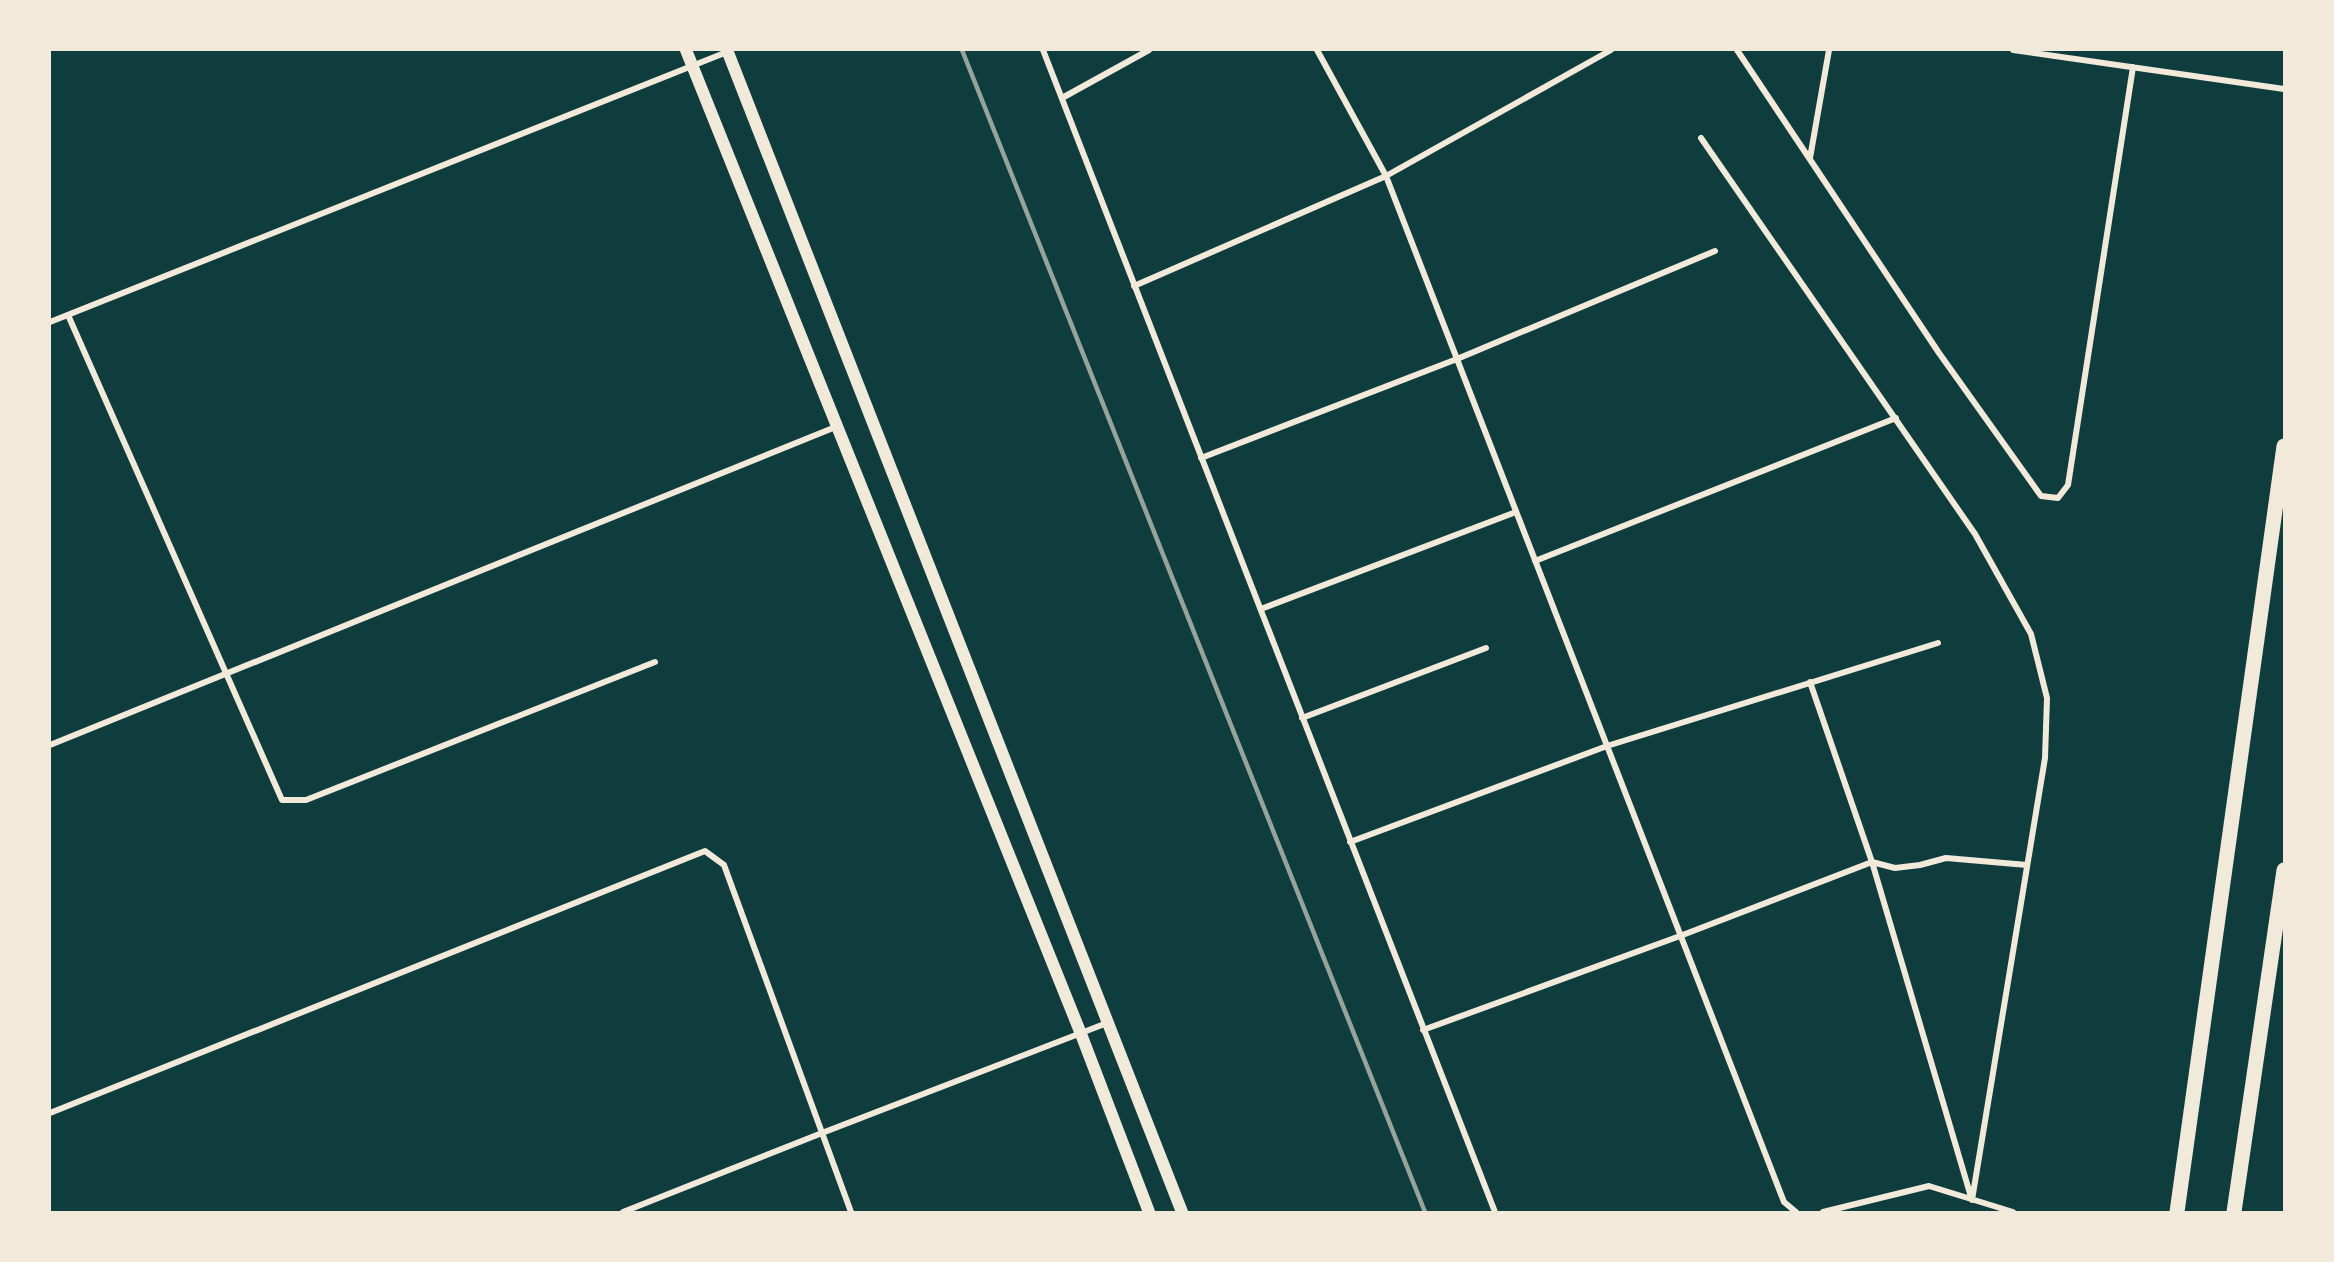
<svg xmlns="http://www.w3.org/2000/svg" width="2334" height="1262" font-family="'Fira Sans Condensed',sans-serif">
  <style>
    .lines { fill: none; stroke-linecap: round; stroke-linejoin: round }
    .minor { stroke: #f1e9da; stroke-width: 6 }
    .secondary { stroke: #f1e9da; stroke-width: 12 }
    .primary { stroke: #f1e9da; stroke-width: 15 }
    .rail { stroke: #97a49c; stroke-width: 4.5 }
  </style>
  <rect width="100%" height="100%" fill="#0f3d3e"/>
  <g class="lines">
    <!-- minor -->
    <path class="minor" d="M1043 50 1495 1212
      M1317 50 1386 176 1784 1202 1796 1212
      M1737 50 1939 353 2041 496 2058 498 2068 485 2133 67
      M2013 50 2284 89
      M1062 98 1149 50
      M1701 138 1975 534 2031 634 2047 698 2045 758 1972 1200
      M1810 158 1829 50
      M1134 286 1386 176 1611 50
      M68 315 282 800H306L655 662
      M50 322 727 52
      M1201 458 1457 359 1715 251
      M1535 561 1896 418
      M1261 609 1516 512
      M1810 682 1872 862 1971 1197
      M1302 718 1486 648
      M50 745 838 426
      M1350 842 1607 746 1938 643
      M1423 1030 1680 936 1872 862 1895 868 1920 865 1946 858 2027 865
      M50 1113 705 851 724 865 851 1212
      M623 1212 822 1133 1107 1023
      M1823 1212 1929 1186 2013 1212"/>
    <!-- secondary -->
    <path class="secondary" d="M686 50 1081 1034 1149 1212
      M727 50 1182 1212"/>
    <!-- primary -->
    <path class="primary" d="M2177 1212 2284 446
      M2234 1212 2284 870"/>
    <!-- rail -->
    <path class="rail" d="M962 50 1425 1212"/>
  </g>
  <!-- border -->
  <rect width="2334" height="1262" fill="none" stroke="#f1e9da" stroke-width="102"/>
</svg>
